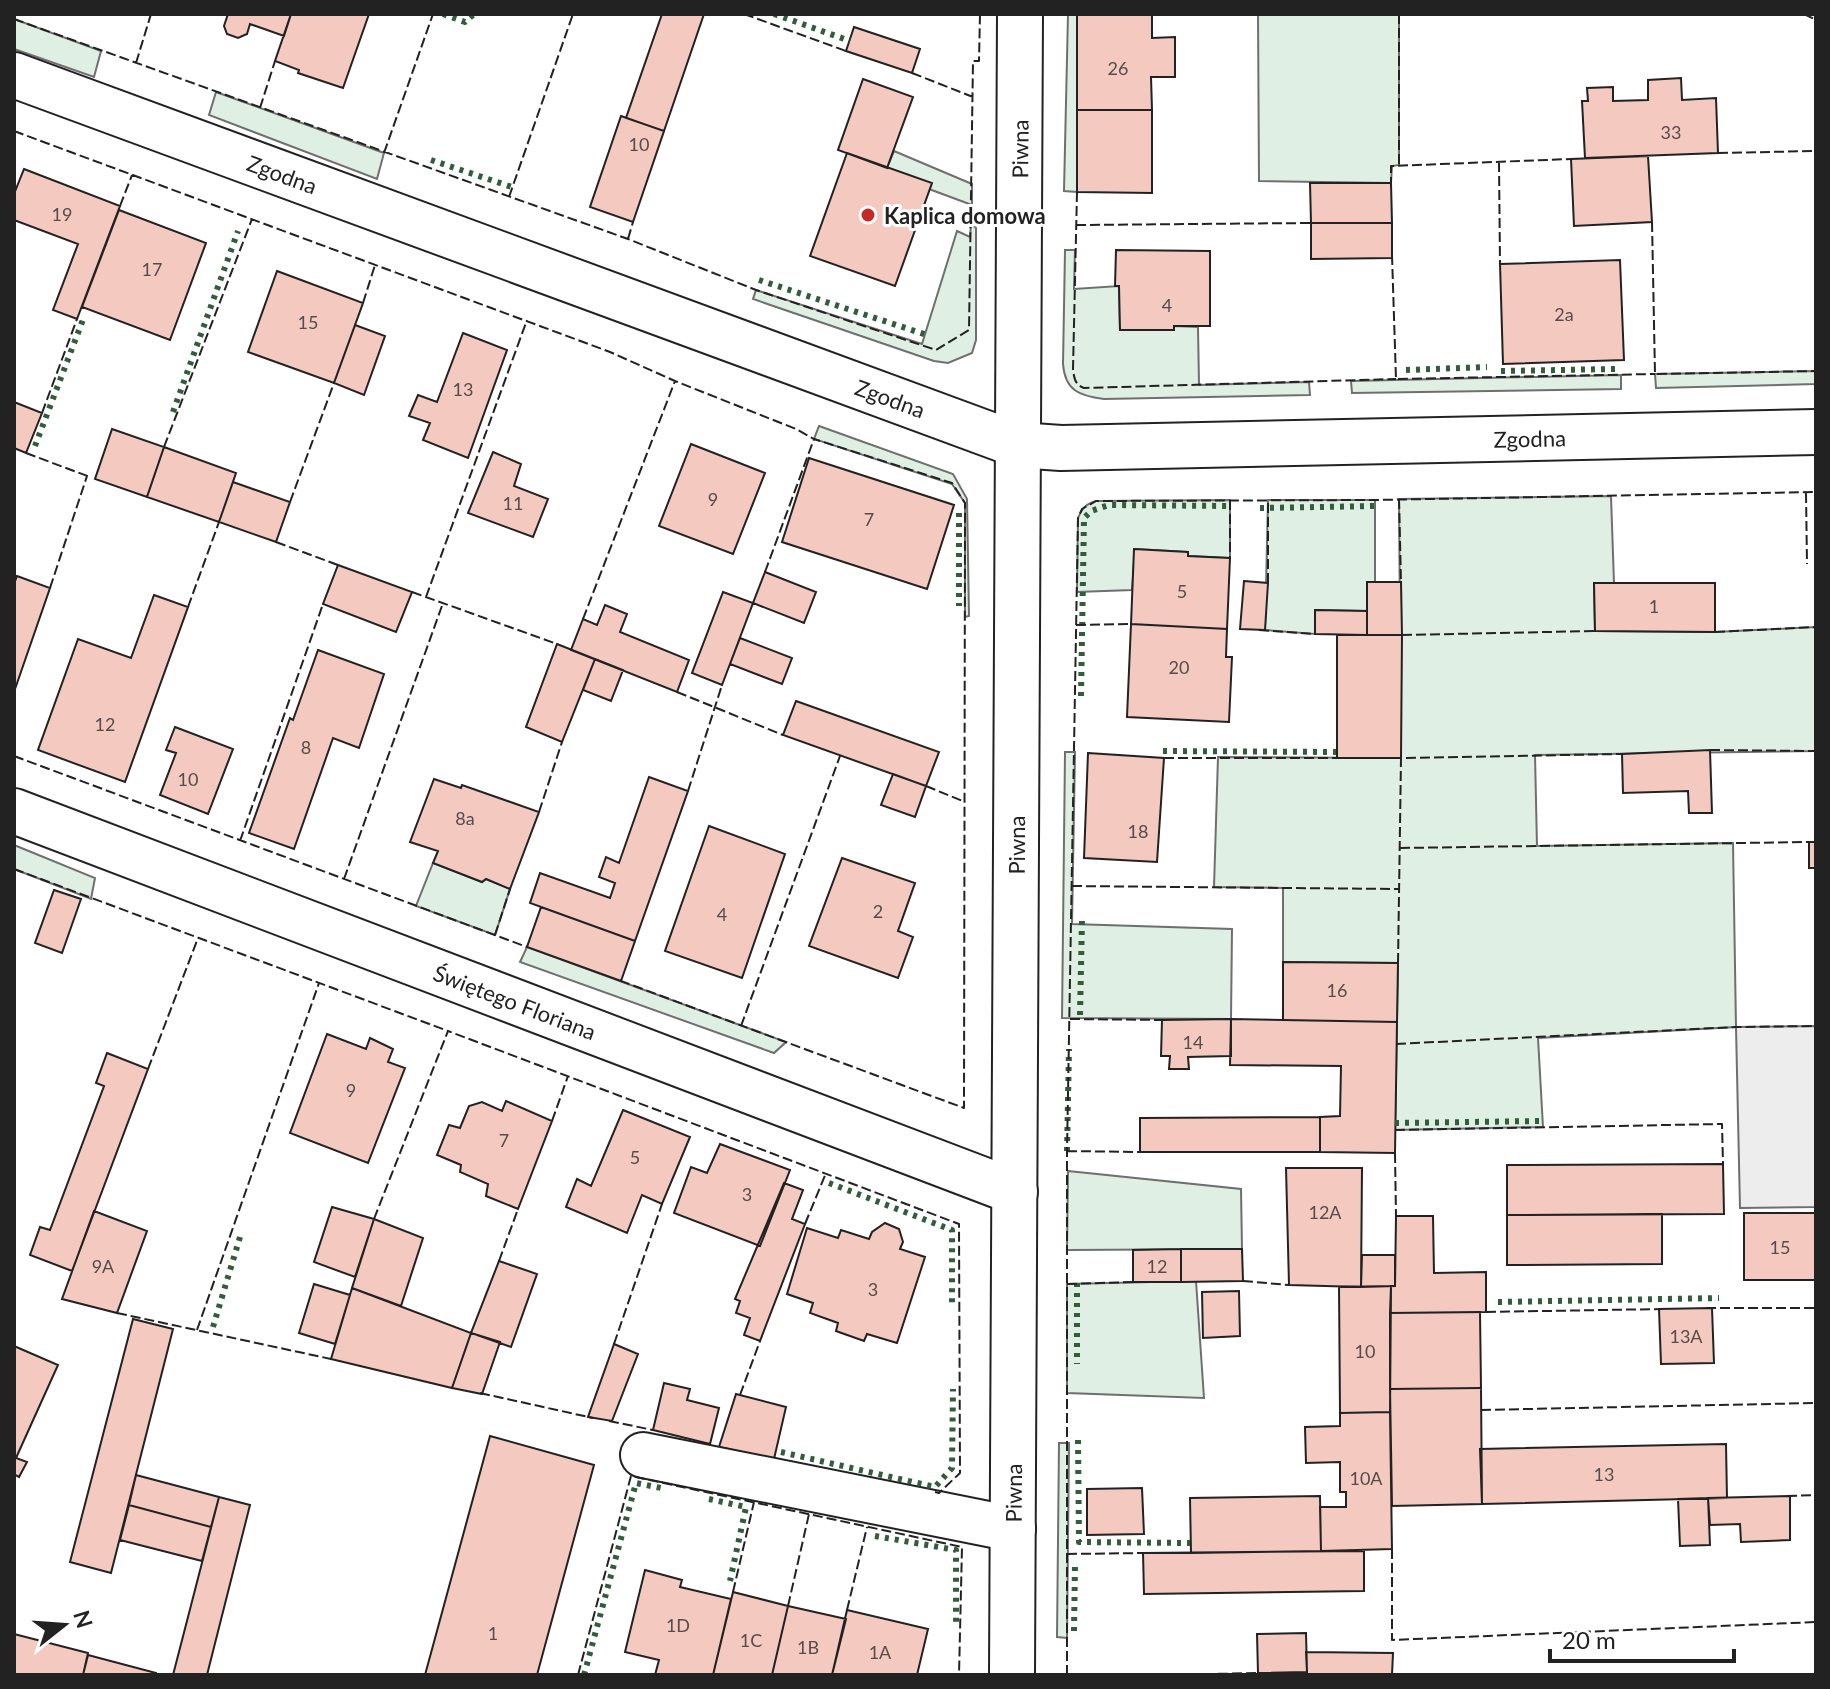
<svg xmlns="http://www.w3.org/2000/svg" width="1830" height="1689" font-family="Lato,sans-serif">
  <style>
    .green { fill: #e0efe3; stroke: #6f6f6f; stroke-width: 2 }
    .parking { fill: #ededed; stroke: #6f6f6f; stroke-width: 2 }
    .building { fill: #f3c9c0; stroke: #222; stroke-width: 2 }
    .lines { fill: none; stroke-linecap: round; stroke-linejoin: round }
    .minor-casing { stroke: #222; stroke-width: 48 }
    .minor { stroke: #fff; stroke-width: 44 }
    .hedge { stroke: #2f5e38; stroke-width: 6; stroke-dasharray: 4 6; stroke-linecap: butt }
    .fence { stroke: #222; stroke-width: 2; stroke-dasharray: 10 4; stroke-linecap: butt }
    .poi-dot { fill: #c62828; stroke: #fff; stroke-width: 3 }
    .labels { text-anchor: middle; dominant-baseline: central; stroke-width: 6; stroke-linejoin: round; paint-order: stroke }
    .number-label { font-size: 18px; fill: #564c4a }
    .street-label { font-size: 22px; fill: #222; stroke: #fff }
    .poi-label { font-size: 22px; font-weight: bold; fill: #222; stroke: #fff; text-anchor: start }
  </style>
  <rect width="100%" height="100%" fill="#fff"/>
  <!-- green -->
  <path class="green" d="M1068 14H1077V192L1064 191Z
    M1258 14H1399V165L1392 166 1391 183 1259 181Z
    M14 19 101 51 94 77 14 49Z
    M216 92 384 153 377 179 209 115Z
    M894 151 972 184V205L929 189 887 168Z
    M971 224 976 228V340L972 353 948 363 934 361 753 299 756 290 922 344 957 231 970 237Z
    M1065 250H1075L1074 289 1119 286 1120 330H1174V326L1198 327 1199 385 1309 382 1310 395 1104 399C1080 396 1065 391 1063 364Z
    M1816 371V384L1656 388 1655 374Z
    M1621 375V389L1352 393 1351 381Z
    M819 426 953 474 967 499 969 616 965 617V503L952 484 814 439Z
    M1611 496 1614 583H1594L1595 631 1715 632 1816 627V751L1535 755 1537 846 1733 843 1736 1027 1538 1038 1543 1127 1395 1130 1398 963 1283 962V888L1214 887 1218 757 1401 758 1399 499Z
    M1230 500V558L1188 556 1187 552 1135 549 1132 590 1077 592 1078 518C1082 508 1086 504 1096 501Z
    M1268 500H1375V582H1367V611L1316 610 1315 634 1265 630Z
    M1065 752H1075L1072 924 1232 929 1231 1019 1062 1018Z
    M14 845 95 878 91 899 14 869Z
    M433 863 482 882 486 879 510 889 495 935 416 906Z
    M527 947 786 1042 774 1053 520 962Z
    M1068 1171 1241 1189 1242 1249 1067 1250Z
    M1196 1281 1204 1398 1067 1393V1284Z
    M1059 1443H1069L1067 1638 1057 1637Z"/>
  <!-- parking -->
  <path class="parking" d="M1816 1026V1207L1740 1208 1736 1027Z"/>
  <!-- building -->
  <path class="building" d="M228 14H291L284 36 250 24 247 34 238 38 227 34 224 26Z
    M291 14H369L343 88 298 73 299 70 275 61Z
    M662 14H704L664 131 626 118Z
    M1077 14H1152V38L1175 37V77H1151L1152 110H1077Z
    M854 27 920 49 912 73 846 51Z
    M1681 78 1682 100 1716 98 1718 153 1585 158 1582 101H1588L1587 88 1613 87V101L1648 100V80Z
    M863 79 913 97 887 168 838 150Z
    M1077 110H1152V193L1077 192Z
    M621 116 664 131 633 222 590 207Z
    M847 153 932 183 895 286 810 256Z
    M1648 156 1652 222 1574 226 1571 159Z
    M24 169 120 206 77 319 53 310 78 244 14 220V194Z
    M1310 183H1391L1392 223H1311Z
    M119 210 206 243 170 340 82 307Z
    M1311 223H1392V258L1311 259Z
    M1116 250 1210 251V326H1174V330H1120L1119 286H1115Z
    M1620 260 1624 360 1503 364 1500 264Z
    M277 271 363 303 334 383 248 352Z
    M355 325 385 336 364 395 334 383Z
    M463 333 507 350 468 458 423 440 430 423 409 416 418 395 437 402Z
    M14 402 42 413 26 453 14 448Z
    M112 429 164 447 147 497 95 479Z
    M691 444 765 473 733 554 659 526Z
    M164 447 236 473 219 522 147 497Z
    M493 452 521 464 514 486 548 499 533 537 468 513Z
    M809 458 954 505 927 589 782 542Z
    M233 482 290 502 276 542 219 522Z
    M1134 549 1188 552V556L1230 558 1227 629 1131 624Z
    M338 565 412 592 396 632 323 604Z
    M765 572 816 592 804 623 753 603Z
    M17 576 50 588 14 692V584Z
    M1244 581 1268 583 1265 630 1240 629Z
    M1367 582H1401L1402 635H1367Z
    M1594 583H1715V632L1595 631Z
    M723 592 753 603 722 685 692 673Z
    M154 595 188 607 125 782 38 750 78 639 131 658Z
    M605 605 627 614 620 632 689 660 677 692 571 650 583 619 597 625Z
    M1315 610 1367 611V635L1315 634Z
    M1131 624 1227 629 1226 657H1232L1229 722 1127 717Z
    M1337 635H1402L1401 758H1337Z
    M740 638 792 658 782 684 730 664Z
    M557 644 595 659 562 742 526 727Z
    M318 650 384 674 359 748 333 738 294 849 249 833 290 718 293 720Z
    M595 659 623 670 611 701 583 690Z
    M796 701 939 752 926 786 783 735Z
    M175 727 233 749 208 814 160 795 176 753 166 750Z
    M1710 750 1712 813H1689L1688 791 1623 793 1622 754Z
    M1088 753 1164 758 1157 862 1084 858Z
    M893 774 926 786 915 817 881 805Z
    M649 777 688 791 635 941 530 903 540 873 610 898 615 883 599 877 606 857 619 863Z
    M434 779 461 788 462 785 539 812 510 889 486 879 482 882 433 863 438 851 410 842Z
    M709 826 785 854 742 978 665 951Z
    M1809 842H1816V868H1809Z
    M842 858 915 883 898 931 913 937 898 978 809 946Z
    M54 890 81 899 62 953 35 943Z
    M541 907 635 941 621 981 527 947Z
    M1283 962 1398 963 1397 1022 1283 1020Z
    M1231 1019 1397 1022 1395 1153 1320 1152V1117L1340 1116 1341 1066 1230 1065Z
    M1231 1019V1056L1188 1057 1189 1069H1169L1170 1056H1161L1162 1020Z
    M327 1034 366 1049 370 1038 393 1049 388 1062 405 1068 368 1163 290 1133Z
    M107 1053 148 1069 72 1271 30 1255 40 1227 50 1230 104 1086 96 1083Z
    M506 1101 552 1121 518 1209 486 1196 488 1184 460 1172 461 1165 437 1155 449 1125 460 1128 469 1106 482 1102 502 1111Z
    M623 1110 690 1137 662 1204 642 1195 627 1233 566 1207 577 1179 591 1186Z
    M1320 1117V1152H1140V1118Z
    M720 1144 790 1170 760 1246 674 1213 691 1167 707 1173Z
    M1723 1164 1724 1214 1507 1215V1165Z
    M1286 1168H1362L1361 1287 1289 1285Z
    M784 1183 803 1190 792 1219 805 1224 760 1341 744 1335 750 1318 736 1313 740 1301 735 1299Z
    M332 1207 374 1219 355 1277 314 1262Z
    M94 1211 147 1231 117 1313 62 1299Z
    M1744 1213H1816V1280H1744Z
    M1662 1214V1264L1507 1265V1215Z
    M1396 1216H1433L1434 1273 1486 1272V1312L1390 1313 1391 1286H1395Z
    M374 1219 423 1238 401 1306 352 1288Z
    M885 1223 899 1229 903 1242 900 1249 925 1257 897 1343 867 1334 864 1341 836 1331 838 1323 810 1313 813 1303 787 1294 807 1228 838 1238 841 1230 869 1239 872 1232Z
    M1181 1249H1242L1243 1281 1181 1282Z
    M1181 1249V1282H1133V1250Z
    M1362 1255H1395V1286L1361 1287Z
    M499 1261 537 1274 511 1347 471 1333Z
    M314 1284 350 1295 335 1344 299 1333Z
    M1391 1286 1390 1412 1340 1413 1339 1287Z
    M352 1288 471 1333 452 1388 331 1359Z
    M1239 1291 1240 1336 1203 1338 1202 1292Z
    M1712 1308 1714 1363 1661 1364 1659 1309Z
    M1480 1312 1481 1388 1390 1389V1313Z
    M133 1319 173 1329 111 1573 70 1562Z
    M471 1333 500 1342 482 1394 452 1388Z
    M614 1344 638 1354 612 1421 588 1417Z
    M14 1346 58 1365 16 1458 27 1462 19 1477 14 1474Z
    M664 1383 690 1389 687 1400 719 1408 710 1444 653 1430Z
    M1481 1388 1482 1504 1392 1506 1390 1389Z
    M736 1394 786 1407 774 1459 719 1447Z
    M1390 1412 1392 1549 1321 1551 1320 1507H1346V1492H1340V1462L1306 1463 1305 1427 1340 1426V1413Z
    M490 1436 594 1465 537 1675H425Z
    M1726 1444 1727 1498 1482 1504 1480 1449Z
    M136 1475 219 1497 211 1527 129 1505Z
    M1142 1488 1144 1534 1087 1535V1489Z
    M1320 1496 1321 1551 1191 1553 1190 1498Z
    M1790 1496V1540L1741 1542 1740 1524 1710 1525 1708 1498Z
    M219 1497 250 1505 207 1675H173Z
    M1708 1498 1710 1545 1680 1546 1678 1499Z
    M129 1505 211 1527 202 1561 120 1540Z
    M1364 1551V1591L1144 1594 1143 1553Z
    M645 1570 682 1580 680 1587 731 1599 713 1675H655L659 1660 625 1652Z
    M733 1592 788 1606 772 1675H713Z
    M788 1606 846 1619 832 1675H772Z
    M847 1610 928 1629 917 1675H832Z
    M1306 1633 1307 1672 1258 1673 1257 1634Z
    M14 1634 88 1653 83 1675H14Z
    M1306 1652 1393 1653 1392 1675H1265L1307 1672Z
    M88 1655 156 1673V1675H83Z"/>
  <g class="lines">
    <defs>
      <g id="minor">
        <path id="s1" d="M14 75 1018 445 1061 448 1816 432"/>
        <path id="s2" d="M14 811 1015 1192"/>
        <path d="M643 1455 1013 1529"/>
        <path id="s3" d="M1012 1675 1020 14"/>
      </g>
    </defs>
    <!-- minor casing -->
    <use href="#minor" class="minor-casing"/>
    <!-- minor -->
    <use href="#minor" class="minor"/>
    <!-- hedge -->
    <path class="hedge" d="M443 14 465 22 474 14
      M774 14 850 41
      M431 160 512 187
      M759 280 930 336
      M1406 370 1487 367
      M1501 371 1616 369
      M173 412 238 231
      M35 446 84 317
      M1260 508 1377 506
      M959 513V606
      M1081 696 1084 518 1091 511 1109 505 1229 506
      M1163 751 1336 752
      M1080 1015 1082 919
      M1395 1123 1542 1121
      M1067 1151 1069 1049
      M829 1183 952 1230V1305
      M1077 1283V1364
      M1498 1302 1719 1298
      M213 1327 240 1237
      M1078 1440 1079 1542 1190 1543
      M781 1452 935 1487 952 1468 953 1389
      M709 1499 746 1507 730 1581
      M875 1536 956 1550V1623
      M1074 1631 1075 1563
      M584 1675 636 1483 661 1488"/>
    <!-- fence -->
    <path class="fence" d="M744 14 846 51
      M1399 14V165
      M1804 14 1816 20
      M14 19 628 239 756 290 936 350 969 330 973 61H979L980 14
      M136 63 151 14
      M912 73 973 97
      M260 108 275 61
      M14 131 610 352 675 381 796 429 814 439 952 483 965 503 964 1108 621 981
      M384 153 433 14
      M1718 153 1816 151
      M1499 162 1500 264
      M1391 187V166L1571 159
      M1077 192 1073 369C1074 378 1075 385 1084 388L1396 379
      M509 197 573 14
      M120 206 132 175
      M1652 222 1655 374 1816 371
      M1076 225 1311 223
      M628 239 633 222
      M1392 255 1396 379 1655 374
      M363 303 375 265
      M42 413 77 319
      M164 447 252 219
      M26 453 90 477
      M1806 493 1807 564
      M1399 499 1401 582
      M1230 500V558
      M290 502 334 383
      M276 542 338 565
      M765 572 814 439
      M1268 583V500
      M50 588 87 476
      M412 592 557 644
      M426 597 527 320
      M188 607 219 522
      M583 619 675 381
      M1076 625 1131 624
      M1259 630 1315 634
      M1715 632 1816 627
      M1402 635 1595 631
      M677 692 783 735
      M1710 750 1816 751
      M14 756 527 947
      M1164 758H1337
      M926 786 965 802
      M688 791 722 685
      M539 812 562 742
      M240 841 323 604
      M1400 848 1809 842
      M14 869 448 1031
      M344 879 443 603
      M1072 886 1399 889
      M495 935 510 889
      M1398 963 1401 758 1622 754
      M1070 1019 1162 1020
      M741 1026 840 756
      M1396 1044 1736 1027 1816 1026
      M148 1069 198 938
      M552 1121 568 1076
      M1395 1130 1722 1124 1723 1164
      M1067 1151 1140 1152
      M1395 1153 1396 1216
      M374 1219 448 1031 959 1224 960 1473 939 1493 935 1492
      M805 1224 826 1173
      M499 1261 518 1209
      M1243 1281 1289 1285
      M1067 1284 1133 1282
      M1706 1308H1816
      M1486 1312 1662 1309
      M117 1313 331 1359
      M197 1330 319 983
      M614 1344 662 1204
      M480 1393 593 1418
      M740 1395 760 1341
      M1481 1410 1816 1403
      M609 1421 653 1430
      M1787 1496 1816 1495
      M1392 1549V1640L1816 1622
      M1067 1554 1143 1553
      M733 1592 754 1502
      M788 1606 809 1514
      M847 1610 867 1527
      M578 1675 631 1476 962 1547 959 1675
      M1067 1675V1151L1078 518 1082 509 1096 501 1375 500 1816 492
      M1162 1675 1258 1673"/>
  </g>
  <!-- markers -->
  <circle class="poi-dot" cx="868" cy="215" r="8"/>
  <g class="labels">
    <!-- number labels -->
    <g class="number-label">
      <text x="1118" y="68">26</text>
      <text x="1671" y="132">33</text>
      <text x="639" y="144">10</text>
      <text x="62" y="214">19</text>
      <text x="152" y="269">17</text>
      <text x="1167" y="305">4</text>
      <text x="1564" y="314">2a</text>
      <text x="308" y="322">15</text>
      <text x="463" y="389">13</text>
      <text x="713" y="499">9</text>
      <text x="513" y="503">11</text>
      <text x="869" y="519">7</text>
      <text x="1182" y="591">5</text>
      <text x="1654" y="606">1</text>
      <text x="1179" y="667">20</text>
      <text x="105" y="724">12</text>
      <text x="306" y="747">8</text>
      <text x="188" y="779">10</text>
      <text x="465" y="818">8a</text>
      <text x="1138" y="831">18</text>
      <text x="878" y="911">2</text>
      <text x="722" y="914">4</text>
      <text x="1337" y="990">16</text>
      <text x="1193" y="1042">14</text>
      <text x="351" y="1090">9</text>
      <text x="504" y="1140">7</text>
      <text x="635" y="1157">5</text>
      <text x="747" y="1194">3</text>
      <text x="1325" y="1212">12A</text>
      <text x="1780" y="1247">15</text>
      <text x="103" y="1266">9A</text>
      <text x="1157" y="1266">12</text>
      <text x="873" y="1289">3</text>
      <text x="1686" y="1336">13A</text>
      <text x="1365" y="1351">10</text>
      <text x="1604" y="1474">13</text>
      <text x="1366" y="1478">10A</text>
      <text x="678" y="1625">1D</text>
      <text x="493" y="1633">1</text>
      <text x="751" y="1640">1C</text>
      <text x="808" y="1647">1B</text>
      <text x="880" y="1652">1A</text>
    </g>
    <!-- street labels -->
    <g class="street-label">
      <text stroke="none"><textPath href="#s3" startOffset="1526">Piwna</textPath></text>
      <text stroke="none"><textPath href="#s1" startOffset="286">Zgodna</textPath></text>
      <text stroke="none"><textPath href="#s1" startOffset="934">Zgodna</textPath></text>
      <text stroke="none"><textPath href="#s1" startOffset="1582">Zgodna</textPath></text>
      <text stroke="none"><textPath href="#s3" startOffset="830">Piwna</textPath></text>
      <text stroke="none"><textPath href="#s2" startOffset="536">Świętego Floriana</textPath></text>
      <text stroke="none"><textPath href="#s3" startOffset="182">Piwna</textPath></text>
    </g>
    <!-- poi labels -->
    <g class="poi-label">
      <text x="884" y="215">Kaplica domowa</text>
    </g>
  </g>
  <!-- border -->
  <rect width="1830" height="1689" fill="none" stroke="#222222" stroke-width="32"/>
  <!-- north arrow -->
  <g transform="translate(64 1625) rotate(73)" stroke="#ffffff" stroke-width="6" paint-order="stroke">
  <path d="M0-6L14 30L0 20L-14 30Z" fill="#222222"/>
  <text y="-12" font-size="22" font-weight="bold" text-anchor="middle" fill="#222222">N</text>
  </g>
  <!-- scale -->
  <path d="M1550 1649v12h184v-12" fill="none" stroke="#222222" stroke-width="4"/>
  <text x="1562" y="1649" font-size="24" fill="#222222" stroke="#ffffff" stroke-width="6" paint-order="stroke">20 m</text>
</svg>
